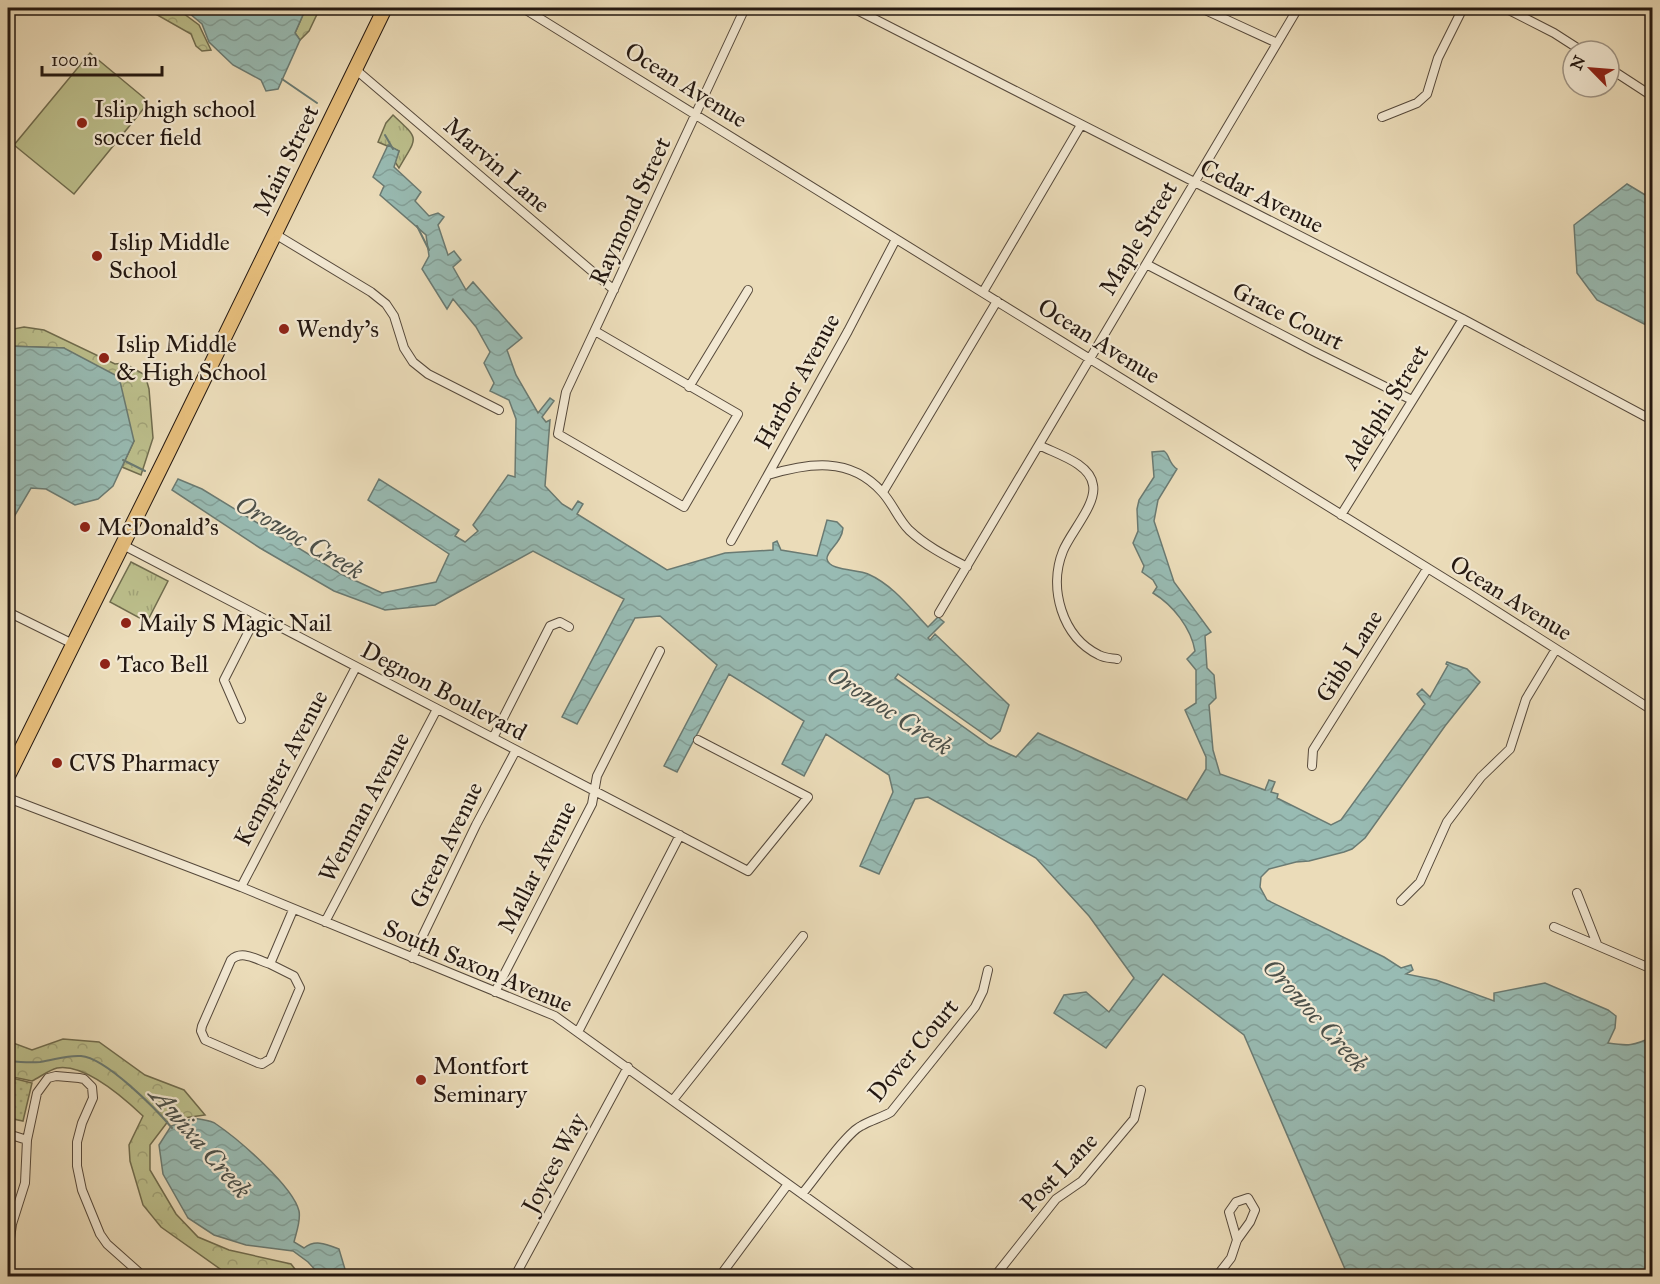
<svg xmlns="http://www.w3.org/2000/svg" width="1660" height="1284" font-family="'IM FELL Great Primer',serif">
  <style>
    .grass { fill: url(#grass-tufts); stroke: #706c4e; stroke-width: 1.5 }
    .forest { fill: url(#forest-crowns); stroke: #706c4e; stroke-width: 1.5 }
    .park { fill: url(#park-dots); stroke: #706c4e; stroke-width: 1.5 }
    .pitch { fill: #bcbf8c; stroke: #706c4e; stroke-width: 1.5 }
    .water { fill: url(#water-waves); stroke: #6a7a72; stroke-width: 1.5 }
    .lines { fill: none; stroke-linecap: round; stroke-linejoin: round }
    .stream { stroke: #6a7a72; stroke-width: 2 }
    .street-casing { stroke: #56493b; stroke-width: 10 }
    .primary-casing { stroke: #241811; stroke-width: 16 }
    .street { stroke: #f2e8d2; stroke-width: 8 }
    .primary { stroke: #e6be7c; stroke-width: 14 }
    .poi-dot { fill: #8f2418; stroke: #f2e8d2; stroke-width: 2 }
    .labels { text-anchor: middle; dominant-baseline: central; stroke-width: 4.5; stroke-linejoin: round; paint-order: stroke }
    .street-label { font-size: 24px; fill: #241811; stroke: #f2e8d2 }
    .poi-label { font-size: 24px; fill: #241811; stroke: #f2e8d2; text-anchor: start }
    .water-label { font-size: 26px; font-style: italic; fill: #4d514a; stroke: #f2e8d2 }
  </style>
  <defs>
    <pattern id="grass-tufts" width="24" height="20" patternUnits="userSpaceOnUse" patternTransform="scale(1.5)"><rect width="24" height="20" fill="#bcbf8c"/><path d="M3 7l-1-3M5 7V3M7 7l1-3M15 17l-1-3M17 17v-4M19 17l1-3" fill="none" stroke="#a1a378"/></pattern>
    <pattern id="forest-crowns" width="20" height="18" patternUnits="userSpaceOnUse" patternTransform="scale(1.5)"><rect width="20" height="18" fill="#bcbf8c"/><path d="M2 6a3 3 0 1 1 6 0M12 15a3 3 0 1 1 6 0" fill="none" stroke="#a1a378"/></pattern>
    <pattern id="park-dots" width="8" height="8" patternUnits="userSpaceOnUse" patternTransform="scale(1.5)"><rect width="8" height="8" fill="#bcbf8c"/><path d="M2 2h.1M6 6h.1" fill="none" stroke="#a1a378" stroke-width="1.8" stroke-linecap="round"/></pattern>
    <pattern id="water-waves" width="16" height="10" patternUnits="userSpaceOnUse" patternTransform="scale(1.5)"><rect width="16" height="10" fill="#98bbb3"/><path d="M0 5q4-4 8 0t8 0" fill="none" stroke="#83a099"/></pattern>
  </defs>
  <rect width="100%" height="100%" fill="#ebdcb9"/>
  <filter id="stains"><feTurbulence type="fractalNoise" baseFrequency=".00333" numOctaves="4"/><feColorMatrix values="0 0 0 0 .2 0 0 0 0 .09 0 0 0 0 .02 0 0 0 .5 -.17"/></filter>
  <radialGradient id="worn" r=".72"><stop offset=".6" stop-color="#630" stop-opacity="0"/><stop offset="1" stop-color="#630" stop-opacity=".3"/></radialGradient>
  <!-- grass -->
  <path class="grass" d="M393 115C421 141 417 136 399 168L395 162 399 151 378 142 386 123Z
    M131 562 168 581 147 622 110 602Z"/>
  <!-- forest -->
  <path class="forest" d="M145 8H176L199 25 211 50 202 51 196 46 191 34Z
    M306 8H320L309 31 300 40 295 33Z
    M24 327 44 330 115 364 124 363 145 375 149 389 153 438 141 475 122 467 134 441 64 348 8 346V330Z
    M63 1039 99 1042 145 1075 184 1090 205 1115 169 1120 150 1145V1170L176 1214 198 1237 229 1250 291 1264 298 1273V1276H230L161 1227 143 1205 130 1161 129 1145 143 1116C124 1098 85 1063 57 1068 49 1070 40 1077 32 1081L8 1076V1041L32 1050Z"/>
  <!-- park -->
  <path class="park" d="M8 1077 32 1083 23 1121 8 1118Z"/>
  <!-- pitch -->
  <path class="pitch" d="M90 53 149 102 74 194 14 145Z"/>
  <!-- water -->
  <path class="water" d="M183 8H306L295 33 300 40 278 89 266 91 261 80 233 65 209 42 202 24Z
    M388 145 399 151 394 167 421 192 415 201 429 216 438 213 444 217 438 225 448 255 454 251 461 260 453 267 466 290 473 282 522 338 507 350 516 375 538 413 550 398 554 401 542 417 546 422 550 420 545 486 562 504 572 510 578 501 583 504 577 514 667 570 725 553 773 550V543L777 541 781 550 817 556 827 520 837 522 843 528C842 543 826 551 827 559 829 571 858 569 868 574 893 585 910 608 928 627L938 617 944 622 928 638 930 640 935 634 1009 705 1000 731 991 739 898 674 895 678 989 745 1016 757 1038 733 1187 800 1206 769V757L1185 710 1196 703V670L1187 659 1195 651C1191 628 1173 605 1153 593L1157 587 1153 580 1142 572 1144 566 1133 543 1138 531 1137 509 1139 500 1154 477 1152 452 1164 451C1170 455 1168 463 1177 469L1158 500 1154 521 1174 582 1211 632 1205 636 1207 668 1214 675 1216 698 1209 705 1213 750 1220 774 1265 790 1269 780 1275 782 1271 792 1278 794 1277 798 1331 825 1341 820 1425 704 1417 694 1422 689 1430 697 1448 665 1446 664 1447 662 1467 669 1480 682 1445 726 1365 838 1352 849 1344 852 1309 861 1296 862 1269 869 1261 877 1260 887 1267 900 1384 957 1401 968 1411 965 1413 970 1406 974 1436 980 1494 1001V993L1545 983 1608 1010 1616 1016 1615 1028 1608 1043C1628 1046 1634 1046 1652 1037V1276H1348L1244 1035 1163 974 1106 1048 1054 1013 1064 995 1086 992 1109 1012 1134 978 1089 916 1036 858 928 797 915 799 879 874 860 866 893 792 889 775 826 734 804 776 782 764 804 721 729 674 677 772 664 766 717 665 660 616 635 618 577 724 562 717 624 599 533 551 435 605 385 610 334 591 260 548 172 490 178 479 202 489 341 574 382 593 436 582 449 554 368 500 379 479 459 530 455 536 465 542 478 531 473 525 508 475 515 477 516 419 509 400 490 391 494 383 484 363 490 352 476 327 453 299 447 309 422 269 429 256 426 235 380 195 384 186 373 177Z
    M1627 184 1652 199V328L1597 300 1577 273 1574 225Z
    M8 346 64 348 119 377 134 441 113 486 98 499 75 505 46 489 31 488 8 527Z
    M194 1118C201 1120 211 1120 216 1124 238 1139 293 1186 299 1211 301 1221 296 1233 294 1242L304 1248C315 1239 326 1244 339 1249L347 1276H318L319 1274 308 1262 293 1251 246 1245 214 1235 188 1218 163 1174 159 1145 171 1126Z"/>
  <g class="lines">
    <!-- stream -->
    <path class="stream" d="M282 79 317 103
      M385 135 393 149
      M417 226 429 250
      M123 460 145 471
      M8 1061C18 1062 29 1063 40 1062 55 1060 66 1055 81 1056 106 1058 156 1109 172 1128"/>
    <defs>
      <path id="street" d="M523 8 1468 593 1652 710
        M853 8 1463 319 1652 420
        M1201 8 1277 43
        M1505 8 1554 33 1582 51
        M1609 68 1652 96
        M355 69 614 290
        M1382 117 1417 103 1427 94 1438 58 1463 8
        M275 234 371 292 386 304 394 316 404 348 413 362 428 374 499 410
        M1146 264 1313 351 1412 400
        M983 292 1081 125
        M595 331 738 414 684 507 558 434 566 392 745 8
        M689 387 748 290
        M1039 445C1056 454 1090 463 1093 485 1097 504 1070 533 1063 551 1048 588 1062 637 1099 655 1104 658 1111 658 1117 659
        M768 475C808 463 850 456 882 492 893 504 898 519 909 530 926 546 946 556 967 567
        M883 492 997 301
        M1341 515 1463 319
        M731 541 848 331 896 239
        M123 545 748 871 808 797 698 740
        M8 612 73 644
        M939 613 1298 8
        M241 719 224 680 257 615
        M493 738 550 626 560 622 569 627
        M1312 766 1313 750 1427 569
        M8 798 241 887 555 1016 916 1276
        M241 887 356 667
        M1577 893 1597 944
        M1401 901 1420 882 1447 822 1481 777 1510 749 1526 699 1556 649
        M325 922 437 709
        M1554 927 1652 969
        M412 958 476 825 516 750
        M270 964 294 976 300 988 270 1059 262 1064 258 1063 205 1040 201 1031 202 1026 231 960C242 949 257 960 270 964L293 910
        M495 992 592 804 597 776 660 651
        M578 1032 680 835
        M673 1100 803 936
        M8 1134 27 1140
        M802 1194C815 1179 846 1133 861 1126 871 1120 881 1118 891 1112L975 1007 983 991 988 970
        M8 1253 12 1224 25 1183 27 1140 37 1093 48 1078 56 1076 79 1078 84 1079 92 1087 93 1098 82 1123 77 1142V1166L82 1190 100 1234 107 1244 143 1276
        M515 1276 628 1067
        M720 1276 788 1184
        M995 1276 1056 1199 1082 1181 1134 1119 1141 1090
        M1217 1276 1231 1258 1237 1240 1250 1222 1255 1210 1248 1198 1236 1202 1229 1212 1237 1240"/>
      <path id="primary" d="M8 776 167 455 385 8"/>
    </defs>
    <!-- street casing -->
    <use href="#street" class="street-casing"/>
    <!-- primary casing -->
    <use href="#primary" class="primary-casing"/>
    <!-- street -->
    <use href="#street" class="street"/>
    <!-- primary -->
    <use href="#primary" class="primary"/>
  </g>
  <!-- markers -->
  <g class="poi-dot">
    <circle cx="82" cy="123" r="6"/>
    <circle cx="97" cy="256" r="6"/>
    <circle cx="284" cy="329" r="6"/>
    <circle cx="104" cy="358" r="6"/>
    <circle cx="85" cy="527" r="6"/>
    <circle cx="126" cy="623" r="6"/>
    <circle cx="105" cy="664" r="6"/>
    <circle cx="57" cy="763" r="6"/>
    <circle cx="421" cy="1080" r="6"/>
  </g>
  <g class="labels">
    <!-- street labels -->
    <g class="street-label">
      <text transform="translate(686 85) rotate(32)">Ocean Avenue</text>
      <text transform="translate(286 160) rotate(-64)">Main Street</text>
      <text transform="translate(497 165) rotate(41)">Marvin Lane</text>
      <text transform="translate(1262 196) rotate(27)">Cedar Avenue</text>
      <text transform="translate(630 211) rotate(-65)">Raymond Street</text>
      <text transform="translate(1138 238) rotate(-59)">Maple Street</text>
      <text transform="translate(1288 316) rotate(27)">Grace Court</text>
      <text transform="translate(1099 341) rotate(32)">Ocean Avenue</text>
      <text transform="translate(797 381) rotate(-61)">Harbor Avenue</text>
      <text transform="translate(1385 407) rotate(-58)">Adelphi Street</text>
      <text transform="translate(1511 598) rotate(32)">Ocean Avenue</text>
      <text transform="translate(1349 656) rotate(-58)">Gibb Lane</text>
      <text transform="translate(444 691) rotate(28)">Degnon Boulevard</text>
      <text transform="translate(281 768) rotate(-62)">Kempster Avenue</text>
      <text transform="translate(364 807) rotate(-62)">Wenman Avenue</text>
      <text transform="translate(446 845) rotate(-64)">Green Avenue</text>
      <text transform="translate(537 867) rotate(-63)">Mallar Avenue</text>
      <text transform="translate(478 966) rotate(23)">South Saxon Avenue</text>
      <text transform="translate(913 1050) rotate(-50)">Dover Court</text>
      <text transform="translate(554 1163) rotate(-62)">Joyces Way</text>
      <text transform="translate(1059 1172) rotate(-46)">Post Lane</text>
    </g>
    <!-- poi labels -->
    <g class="poi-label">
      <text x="94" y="109">Islip high school<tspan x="94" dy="28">soccer field</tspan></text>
      <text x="109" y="242">Islip Middle<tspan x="109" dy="28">School</tspan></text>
      <text x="296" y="329">Wendy's</text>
      <text x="116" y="344">Islip Middle<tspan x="116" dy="28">&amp; High School</tspan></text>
      <text x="97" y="527">McDonald's</text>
      <text x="138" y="623">Maily S Magic Nail</text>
      <text x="117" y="664">Taco Bell</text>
      <text x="69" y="763">CVS Pharmacy</text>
      <text x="433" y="1066">Montfort<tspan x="433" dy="28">Seminary</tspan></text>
    </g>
    <!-- water labels -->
    <g class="water-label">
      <text transform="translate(300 537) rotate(30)">Orowoc Creek</text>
      <text transform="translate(890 710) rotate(33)">Orowoc Creek</text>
      <text transform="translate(1316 1015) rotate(48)">Orowoc Creek</text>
      <text transform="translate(201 1142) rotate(49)">Awixa Creek</text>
    </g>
  </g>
  <!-- margin -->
  <rect width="1660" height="1284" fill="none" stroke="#ebdcb9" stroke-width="30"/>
  <rect x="9" y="9" width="1642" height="1266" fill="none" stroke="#241811" stroke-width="3"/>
  <rect x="15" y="15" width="1630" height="1254" fill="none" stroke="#241811" stroke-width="1.5"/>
  <!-- north arrow -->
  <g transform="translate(1591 69) rotate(295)"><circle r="28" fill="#f2e8d2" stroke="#a09585" stroke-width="1.5"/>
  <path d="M0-4.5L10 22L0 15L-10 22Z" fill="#8f2418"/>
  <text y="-9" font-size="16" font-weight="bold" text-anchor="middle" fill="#241811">N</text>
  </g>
  <!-- scale -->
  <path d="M42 66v9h120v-9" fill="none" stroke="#241811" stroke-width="3"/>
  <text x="51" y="66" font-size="18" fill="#241811" stroke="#f2e8d2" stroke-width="4.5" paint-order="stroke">100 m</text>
  <rect width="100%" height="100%" filter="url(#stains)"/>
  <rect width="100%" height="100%" fill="url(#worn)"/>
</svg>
